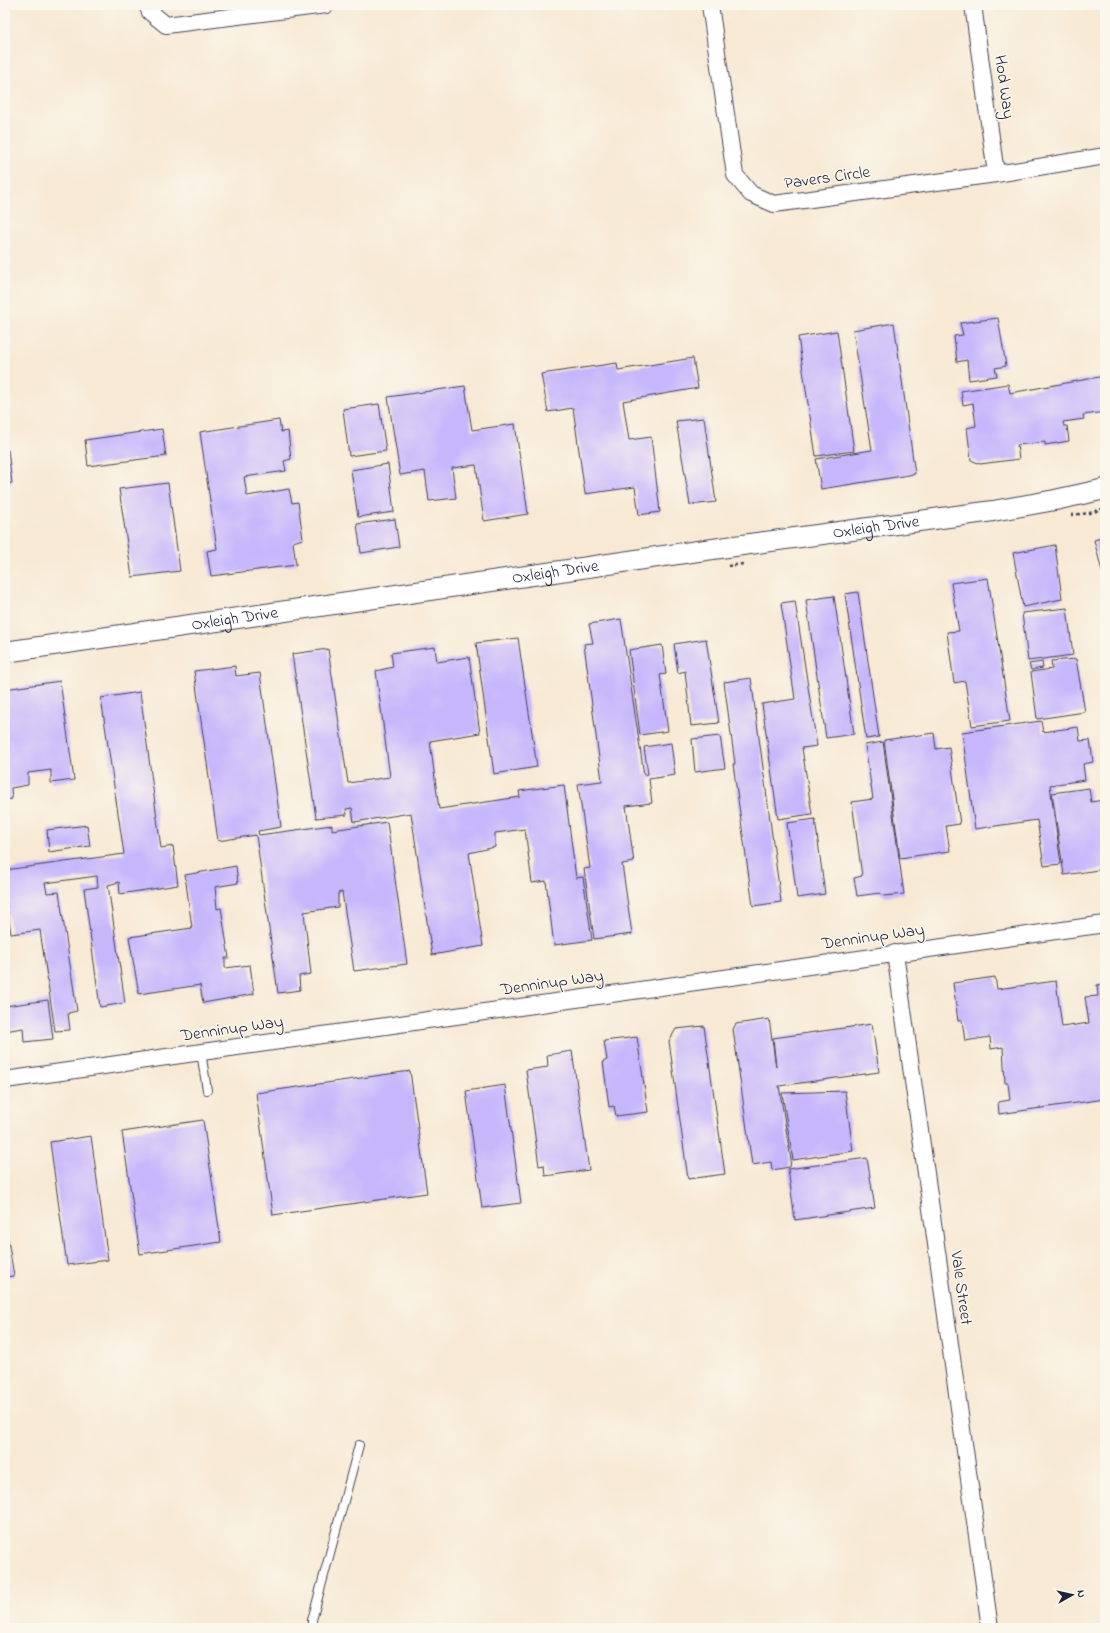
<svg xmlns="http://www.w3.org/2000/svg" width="1110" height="1633" font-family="'Indie Flower',sans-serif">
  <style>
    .building { fill: #c6b6fc }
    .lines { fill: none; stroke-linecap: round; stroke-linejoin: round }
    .service-casing { stroke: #424052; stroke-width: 10 }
    .minor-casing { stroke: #424052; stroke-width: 18 }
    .tertiary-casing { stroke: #424052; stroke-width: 22 }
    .path { stroke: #424052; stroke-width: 2.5; stroke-dasharray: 3 3; stroke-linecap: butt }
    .service { stroke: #fff; stroke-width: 8 }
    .minor { stroke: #fff; stroke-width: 16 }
    .tertiary { stroke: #fff; stroke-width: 20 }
    .labels { text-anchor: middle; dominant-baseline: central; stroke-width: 3; stroke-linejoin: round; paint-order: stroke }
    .street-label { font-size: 17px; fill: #22223b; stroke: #fbf7ec }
  </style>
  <rect width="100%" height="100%" fill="#fbf7ec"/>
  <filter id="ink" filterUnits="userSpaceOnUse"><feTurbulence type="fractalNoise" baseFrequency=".025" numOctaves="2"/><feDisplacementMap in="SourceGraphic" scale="8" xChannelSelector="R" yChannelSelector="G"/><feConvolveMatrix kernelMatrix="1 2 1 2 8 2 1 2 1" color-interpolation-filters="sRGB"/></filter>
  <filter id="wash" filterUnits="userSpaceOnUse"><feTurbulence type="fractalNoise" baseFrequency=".012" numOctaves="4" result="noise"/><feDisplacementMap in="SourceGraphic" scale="16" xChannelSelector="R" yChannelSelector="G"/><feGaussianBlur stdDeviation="0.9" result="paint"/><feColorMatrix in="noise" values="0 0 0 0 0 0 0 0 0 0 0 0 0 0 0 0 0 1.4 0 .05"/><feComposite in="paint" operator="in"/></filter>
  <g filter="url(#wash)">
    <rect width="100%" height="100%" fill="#f7e9d4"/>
    <g id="blocks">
      <!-- building -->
      <path class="building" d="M998 318 1006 366 995 368 997 376 969 380 967 360 957 362 954 336 963 335 960 323Z
        M894 323 915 474 821 489 816 459 872 450 853 330Z
        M837 331 854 451 816 456 798 337Z
        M693 358 698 388 623 401 629 440 651 437 660 512 639 515 635 487 585 494 573 408 548 412 541 374 617 363 618 370Z
        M1105 376V412L1083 415 1084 419 1063 422 1064 426H1067L1069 441 1045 445V442L1017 445 1019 459 980 464 971 460 967 428 976 426 973 403 963 405 961 391 1008 384 1010 393Z
        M465 386 472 430 515 424 528 514 484 521 476 465 452 468 456 498 429 501 425 471 400 475 388 397Z
        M379 404 386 451 349 456 343 409Z
        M704 418 716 502 690 505 676 421Z
        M279 420 281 432 288 431 291 459 284 461 286 471 244 477 247 496 289 489 292 503 298 502 303 539 293 542 296 565 211 576 207 551 217 549 200 432Z
        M162 429 166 456 88 466 85 440Z
        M8 450 12 483 5 484V451Z
        M388 464 394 512 358 517 351 470Z
        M168 483 180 571 132 577 119 489Z
        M395 519 399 547 361 553 357 524Z
        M1105 537V579H1104L1094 540Z
        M1055 545 1062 599 1023 607 1013 553Z
        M988 578 1010 721 972 726 965 681 954 683 947 632 959 631 951 583Z
        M858 592 879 737 866 739 845 594Z
        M834 596 854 734 826 738 806 600Z
        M795 601 817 746 802 748 812 814 778 819 762 704 795 699 781 603Z
        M1067 608 1073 655 1028 661 1022 613Z
        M621 619 644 775 648 774 644 747 671 743 675 775 649 779 652 803 626 806 634 862 622 864 632 934 594 939 584 869 590 868 578 784 602 781 584 644 593 643 589 624Z
        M518 638 537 767 494 774 476 643Z
        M706 639 719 723 691 726 685 671 678 673 674 644Z
        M662 645 666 674 660 675 668 731 640 735 629 650Z
        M435 647 437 662 469 657 480 733 430 741 439 809 520 797 519 791 564 785 576 878 583 877 592 940 554 945 546 881 532 883 525 829 495 833V847L469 853 483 946 432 955 411 813 354 822 352 808 346 809 347 815 316 818 292 654 328 649 348 783 390 777 376 671 393 667 391 653Z
        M1076 659 1085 712 1037 719 1031 672 1052 669 1051 661Z
        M1042 662 1043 668 1031 670 1029 664Z
        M235 666 236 676 260 673 281 827 258 831 259 835 332 825V830L387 822 407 964 354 971 342 892 338 893V907L304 912 311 974 299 976 300 990 278 993 256 835 218 841 194 671Z
        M751 678 781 902 753 906 733 764H735L724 682Z
        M60 681 74 780 51 783V770L28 773V785L11 788 12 799 5 800V689Z
        M140 692 161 848 173 846 178 885 120 894 119 882 108 885 125 1003 100 1007 84 889 98 887 97 876 45 883 47 893 59 892 77 1011 68 1013 70 1030 55 1031 40 930 11 934 5 893V870L124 854 101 698Z
        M1041 721 1043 732 1078 727 1080 741 1090 740 1093 762 1083 764 1085 780 1050 785 1061 864 1044 866 1037 820 975 829 962 732Z
        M934 733 936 749 949 747 960 824 946 826 950 851 900 858 884 740Z
        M720 736 725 768 695 772 692 739Z
        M883 742 904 894 884 896 880 893 857 896 854 878 862 876 852 802 873 799 865 745Z
        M1089 788 1091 802 1104 800 1105 869 1064 875 1052 793Z
        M815 819 825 894 797 898 787 823Z
        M87 825 90 846 49 852 47 830Z
        M236 866 238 883 215 887 217 909 221 908 229 958H225V968L250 965 254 994 203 1003 200 985 139 994 129 937 192 928 185 875Z
        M995 977 997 989 1056 981 1062 1027 1089 1023 1085 997 1098 996 1097 985 1105 984V1099L999 1114 998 1102 1010 1100 1008 1083H1005L1003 1047 991 1049 990 1037 965 1041 962 1020 958 1021 953 983Z
        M48 1000 53 1039 24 1042 23 1028 5 1031V1006Z
        M769 1019 776 1067 773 1038 872 1024 879 1072 779 1086 791 1160 790 1167 772 1170 771 1162 752 1165 733 1029 736 1024Z
        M704 1026 725 1174 688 1179 669 1041 676 1029Z
        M637 1037 648 1112 616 1116 614 1106 609 1107 603 1061 607 1060 604 1041Z
        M572 1051 589 1170 545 1176 544 1165 539 1166 526 1070 548 1067 547 1055Z
        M410 1071 427 1193 273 1215 256 1093Z
        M505 1085 521 1203 482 1208 466 1091Z
        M845 1091 853 1151 793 1160 782 1093Z
        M203 1120 221 1242 140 1254 122 1132Z
        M91 1136 108 1260 67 1265 50 1142Z
        M867 1158 875 1208 795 1220 788 1169Z
        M5 1222 14 1276 5 1277Z"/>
    </g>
  </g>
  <g filter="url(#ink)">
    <use href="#blocks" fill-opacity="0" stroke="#424052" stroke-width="1"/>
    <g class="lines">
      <defs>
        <path id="service" d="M201 1052 207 1090
          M312 1628V1620L359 1445"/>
        <path id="minor" d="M147 5 150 12 166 25 326 5
          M710 5 735 175 751 194 774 204 996 174 1105 156
          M973 5 996 174
          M895 953 990 1628
          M5 1080 1105 924"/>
        <g id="tertiary">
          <path id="s1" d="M5 652 698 551 993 511 1055 500 1105 489"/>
        </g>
      </defs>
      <!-- service casing -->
      <use href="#service" class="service-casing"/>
      <!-- minor casing -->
      <use href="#minor" class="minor-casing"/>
      <!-- tertiary casing -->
      <use href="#tertiary" class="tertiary-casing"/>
      <!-- path -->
      <path class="path" d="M1071 515 1090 513 1105 508
        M728 566 743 564"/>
      <!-- service -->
      <use href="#service" class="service"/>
      <!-- minor -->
      <use href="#minor" class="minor"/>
      <!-- tertiary -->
      <use href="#tertiary" class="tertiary"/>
    </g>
  </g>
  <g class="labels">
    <!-- street labels -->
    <g class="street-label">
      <text transform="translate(1004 87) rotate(82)">Hod Way</text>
      <text transform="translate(827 178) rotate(-8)">Pavers Circle</text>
      <text stroke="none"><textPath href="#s1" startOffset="880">Oxleigh Drive</textPath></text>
      <text stroke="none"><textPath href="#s1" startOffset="556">Oxleigh Drive</textPath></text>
      <text stroke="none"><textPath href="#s1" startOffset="232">Oxleigh Drive</textPath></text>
      <text transform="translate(873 937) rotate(-8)">Denninup Way</text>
      <text transform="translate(552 983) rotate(-8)">Denninup Way</text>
      <text transform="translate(232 1029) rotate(-8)">Denninup Way</text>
      <text transform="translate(961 1288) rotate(82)">Vale Street</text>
    </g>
  </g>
  <!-- margin -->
  <rect width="1110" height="1633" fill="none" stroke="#fbf7ec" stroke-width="20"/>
  <!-- north arrow -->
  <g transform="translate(1072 1595) rotate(82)" stroke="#fbf7ec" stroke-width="3" paint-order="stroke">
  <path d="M0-3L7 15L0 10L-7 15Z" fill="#22223b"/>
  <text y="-6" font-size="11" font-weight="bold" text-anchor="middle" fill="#22223b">N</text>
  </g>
</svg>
